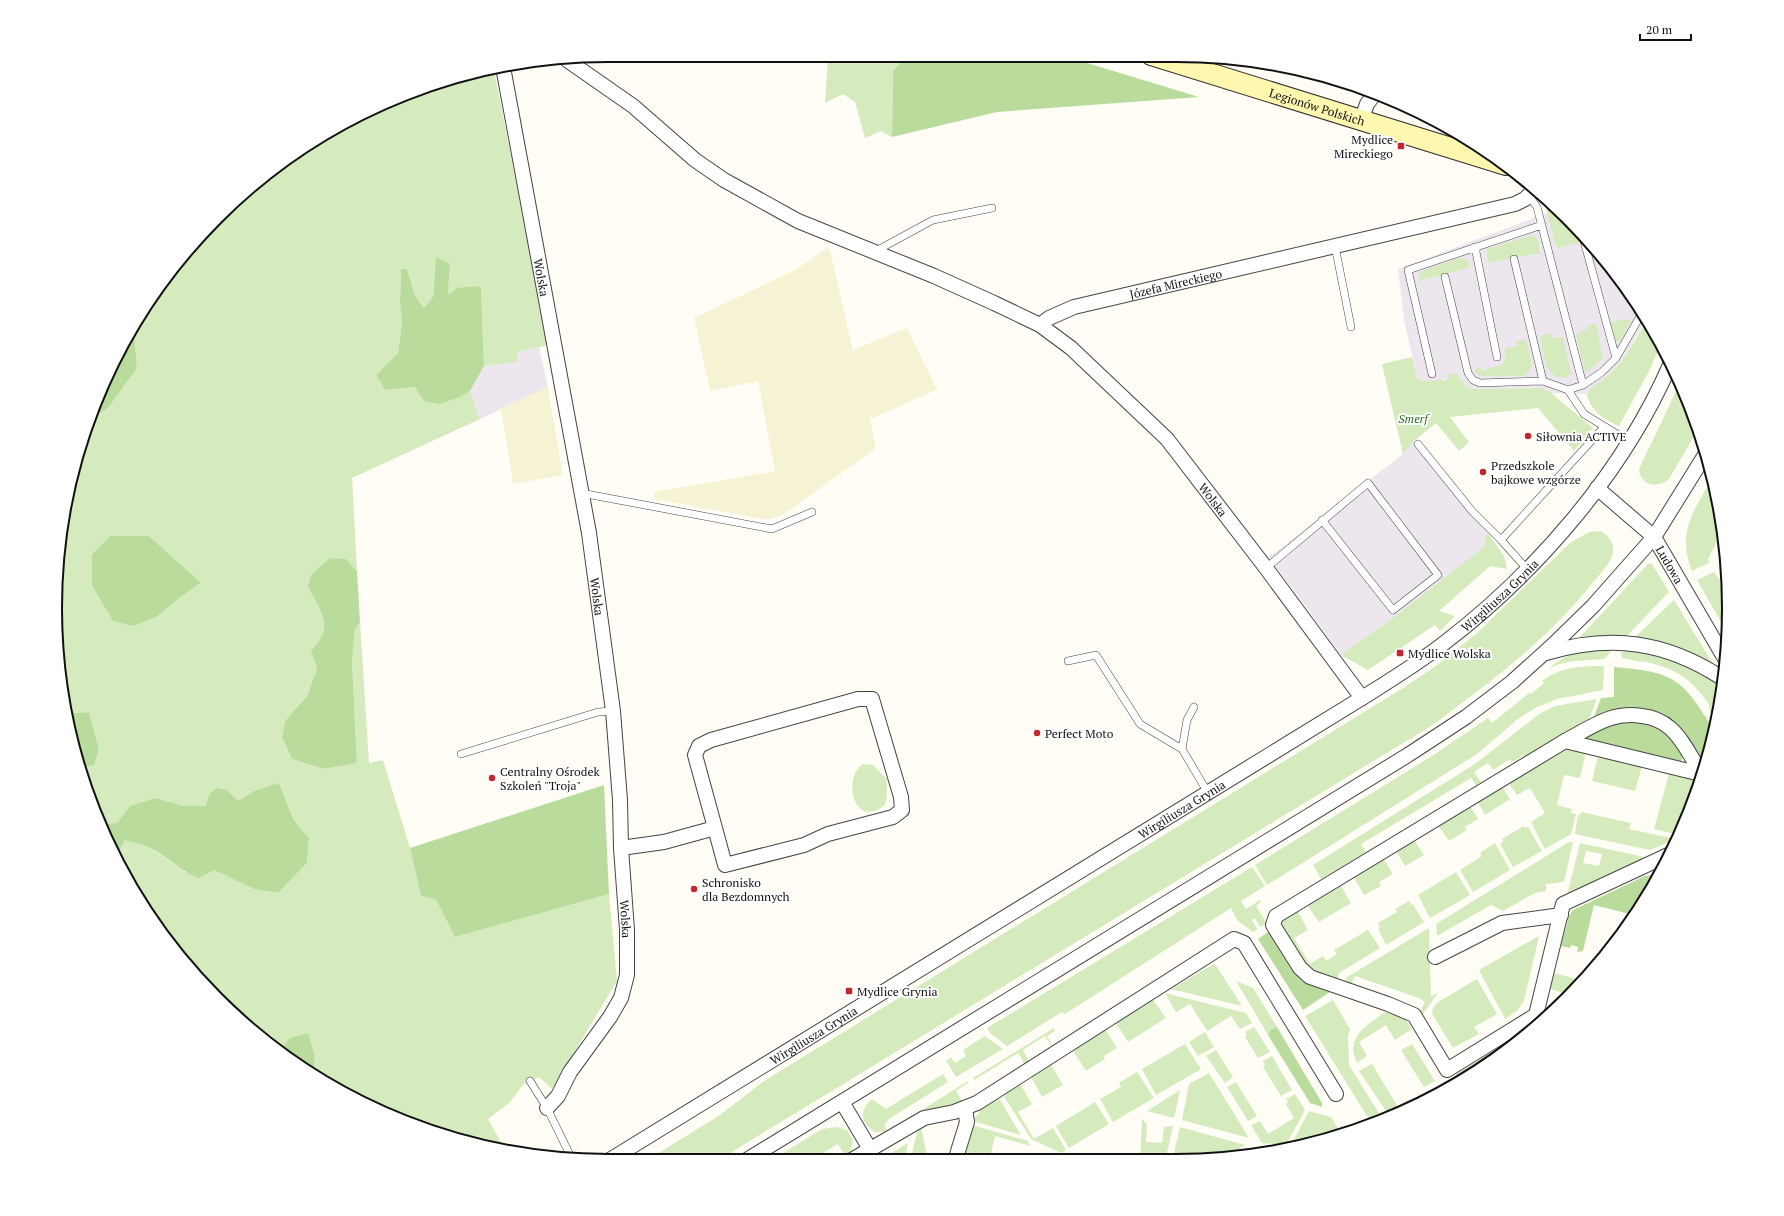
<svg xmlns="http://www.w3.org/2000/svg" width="1784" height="1216" font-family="'PT Serif',serif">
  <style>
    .industrial { fill: #eee6ef }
    .farmland { fill: #f6f3d4 }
    .green { fill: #d5ebbd; fill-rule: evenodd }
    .forest { fill: #b9dc9c }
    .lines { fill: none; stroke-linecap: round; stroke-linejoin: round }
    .lane-casing { stroke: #444; stroke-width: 8 }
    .street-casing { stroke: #444; stroke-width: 16 }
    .secondary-casing { stroke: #333; stroke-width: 22 }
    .lane { stroke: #fff; stroke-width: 7 }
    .street { stroke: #fff; stroke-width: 14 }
    .secondary { stroke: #fff6b0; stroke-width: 20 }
    .poi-dot { fill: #c4262e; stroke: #fff; stroke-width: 1.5 }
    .labels { text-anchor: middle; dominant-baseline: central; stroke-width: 4; stroke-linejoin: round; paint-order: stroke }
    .street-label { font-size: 12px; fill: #111; stroke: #fff }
    .poi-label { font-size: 12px; fill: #111; stroke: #fff; text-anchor: start }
    .park-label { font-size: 12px; font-style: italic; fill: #2f6b1f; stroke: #fff }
    .rim { fill: none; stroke: #111; stroke-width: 2 }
  </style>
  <rect width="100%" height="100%" fill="#fffdf5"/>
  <!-- industrial -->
  <path class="industrial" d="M1547 213 1567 217 1636 301 1646 320 1627 353 1610 375 1590 390 1587 394 1551 393 1542 388 1472 389 1449 379 1427 382 1417 378 1404 320 1398 269Z
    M539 347 548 387 480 419 470 391 484 366 517 362 516 352Z
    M1414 441 1487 532 1485 547 1398 614 1341 655 1269 557 1403 454Z"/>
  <!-- farmland -->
  <path class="farmland" d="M829 247 853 350 907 328 937 390 870 419 876 448 783 515 768 520 655 499 654 492 775 471 758 381 710 391 694 318 795 270Z
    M548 387 563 475 513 484 501 409Z"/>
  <!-- green -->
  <path class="green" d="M906 57 893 71 892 137 881 131 865 138 855 102 843 94 825 103 828 58Z
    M494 70 548 345 517 352V362L484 366 481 286 448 294 450 264 434 277 433 297 424 308 415 296 407 270 401 269 400 303 402 323 398 353 376 375 385 390 415 387 460 397 470 391 480 419 352 478 357 571 346 559 308 587C321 611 335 628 311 650L317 669 307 696 285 721 282 737 292 759 323 769 357 763 352 661 355 629 360 622 369 763 383 760 410 848 421 896 436 900 455 937 609 894 617 981 552 1089 539 1077 523 1085 509 1103 488 1119 506 1151 363 1104 316 1076 313 1073 315 1057 281 1051 217 999 129 884 115 857 125 839C149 846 166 857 185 872L214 870 254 889 278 893 307 863 309 838 293 819 279 783 256 790 238 802 227 790 209 795 205 806H184L155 798 130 806 117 823 99 824 81 767 94 764 99 749 89 712 73 713 69 726 66 716 56 572 60 547 64 545 71 519 67 507 74 465 89 421 109 407 137 368 134 332 169 271 217 217 301 148 430 84ZM149 536 200 583V584L179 598Z
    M1556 208 1567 217 1587 241 1558 248 1556 246 1546 209Z
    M1532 235 1538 239 1540 253 1488 263 1487 249Z
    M1460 258 1469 260V268L1419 281V274L1424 270Z
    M1623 320H1631L1620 341 1616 342 1610 322Z
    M1646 320 1660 347 1648 373 1619 426C1605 420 1590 411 1587 394 1592 385 1603 381 1610 374 1625 359 1637 339 1646 320Z
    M1596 323 1603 358 1590 370 1585 372 1576 334H1580L1579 331 1588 329 1587 326Z
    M1551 333 1552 338 1563 337 1571 373 1567 378 1556 377 1546 366 1540 338 1543 335Z
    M1523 339 1526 341C1529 353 1538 369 1523 376H1481L1475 373 1476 368 1481 367 1483 371 1503 364 1506 354 1505 348 1517 346 1516 341Z
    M1412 357 1417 378C1426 383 1432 381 1442 379V381L1449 379 1448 374 1456 373 1465 385 1472 389 1542 388 1551 393 1593 428 1574 451 1538 408 1450 417 1469 442 1459 451 1436 423 1414 441 1403 454 1382 364Z
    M1680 383 1687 396 1697 431 1669 479C1658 489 1640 486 1639 469Z
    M1712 479 1718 500 1722 532 1708 559 1709 563 1692 571C1677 533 1693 511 1712 479Z
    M1601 531C1608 535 1615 543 1613 553 1610 563 1601 573 1594 581 1551 637 1488 684 1431 726L717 1161H646L720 1115 764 1081 1403 688 1437 665 1477 633 1570 543 1589 532Z
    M1487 532 1504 556 1507 569 1490 566 1439 611 1455 616 1440 631 1435 625 1368 670 1341 655 1398 614 1484 547Z
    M1649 563 1652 564 1669 592 1625 638 1578 639Z
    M1714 572C1732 595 1729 604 1727 632L1697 580Z
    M1674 600 1713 664 1715 667 1634 638Z
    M1614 647 1605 659C1584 661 1567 659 1548 669 1571 650 1585 651 1614 647Z
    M1626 647 1680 660 1717 683 1721 686 1717 719C1711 715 1709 712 1709 704 1691 679 1677 669 1646 662 1638 661 1629 660 1622 658L1621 654Z
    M1603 666 1604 667 1603 690 1557 699 1537 707 1518 719 1477 754 1267 885 1255 865 1432 756 1488 718 1492 723 1529 693 1531 694 1544 683 1542 681C1561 667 1580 666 1603 666Z
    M1597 699 1588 722 1526 758 1524 755 1512 762 1510 759 1493 770 1488 763 1474 772 1481 782 1476 785 1471 778 1361 844 1366 852 1321 879 1313 865 1475 764 1539 714 1555 706Z
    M1572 749 1586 752 1580 778 1564 775 1557 805 1572 809 1571 813 1576 814 1571 834 1545 849 1531 822 1545 813 1530 788 1517 795 1508 782 1564 750Z
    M1598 756 1642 766 1635 791 1592 781Z
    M863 764 873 765 887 779C886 786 888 797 885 804 883 807 878 810 875 811 850 818 845 775 863 764Z
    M1669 773 1686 777 1698 783 1687 819 1679 835 1654 829Z
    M1502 787 1510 799 1485 815 1477 801Z
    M1470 806 1478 819 1465 827 1467 830 1449 841 1438 825Z
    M1581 812 1631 823 1629 829 1676 839 1650 850 1575 834 1578 815H1580Z
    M1524 826 1525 828 1528 827 1542 851 1513 867 1500 844 1503 842 1502 839Z
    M1414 840 1424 855 1405 866 1396 851Z
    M1569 842H1573L1564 882 1546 884V891L1535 893 1503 911 1491 905 1437 936 1436 924Z
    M1495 843 1510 870 1473 892 1460 870 1482 856 1480 853Z
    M1580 843 1644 857 1647 859 1567 895ZM1586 851 1602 854 1599 866 1583 863Z
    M1383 858 1393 874 1379 882 1381 886 1364 895 1353 876Z
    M1252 867 1265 886 1241 901 1246 909 1260 900 1261 902 1256 906 1267 923 1260 927 1255 918 1252 920 1257 929 1253 932 1237 920 1231 908 1065 1014 1062 1012 1007 1046 990 1033 987 1028Z
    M1456 872 1470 895 1430 918 1418 895Z
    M1340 884 1351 903 1319 922 1307 905Z
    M1409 901 1411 905 1413 904 1424 922 1386 945 1378 929 1380 928 1378 923 1397 912 1395 909Z
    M1297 910 1308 930 1294 938 1310 964 1323 956 1326 961 1337 954 1334 950 1368 930 1380 948 1339 973 1337 983 1307 970 1280 924 1285 917Z
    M1429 928 1431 996 1438 993 1422 1015 1419 1014 1425 1002 1419 998 1355 976 1350 987 1344 986 1347 977Z
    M1539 936 1524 1001 1517 1011 1505 1019 1479 970Z
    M1215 964 1242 1006 1171 989 1214 964Z
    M1554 973 1576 979 1570 995 1550 989Z
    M1477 979 1497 1014 1474 1027 1479 1034 1453 1048 1432 1014 1433 1008 1438 1002Z
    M1236 981 1253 988 1277 1027 1270 1030 1268 1035Z
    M1165 993 1246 1013 1252 1023 1240 1029 1231 1016 1207 1031 1190 1004 1176 1012Z
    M1153 1000 1166 1018 1128 1042 1116 1023Z
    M1333 1000 1350 1029 1348 1036 1349 1065 1383 1120 1372 1124 1305 1016Z
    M1390 1011 1403 1015 1412 1029 1395 1040 1386 1025 1359 1042 1367 1056 1357 1063C1347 1042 1358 1032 1374 1020 1379 1016 1384 1012 1390 1011Z
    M1254 1027 1270 1052 1258 1058 1245 1037 1247 1036 1245 1032Z
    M1054 1028 1055 1031 1047 1036 1053 1046 1052 1047 1045 1036 1023 1050 1029 1061 1025 1064 1018 1053 974 1080 973 1078Z
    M1105 1029 1117 1048 1104 1056 1105 1059 1086 1071 1072 1049Z
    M1205 1032 1214 1047 1198 1056 1189 1042Z
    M985 1036 1003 1049 956 1077 946 1061 951 1057 955 1063 966 1056 963 1050Z
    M1185 1044 1201 1069 1156 1095 1142 1069Z
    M1412 1044 1435 1081 1424 1087 1401 1050Z
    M1216 1050 1233 1077 1225 1083 1206 1056Z
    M1491 1053 1494 1059 1483 1068 1460 1080 1456 1074Z
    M1272 1056 1292 1090 1281 1096 1263 1067 1265 1065 1263 1061Z
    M1050 1063 1063 1085 1042 1097 1030 1075Z
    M1372 1064 1398 1107 1388 1114 1359 1071Z
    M1137 1072 1154 1098 1113 1122 1100 1099 1121 1087 1119 1083Z
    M1209 1073 1249 1138 1182 1120 1189 1084Z
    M943 1074 948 1082 889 1119 885 1124 886 1131 875 1132C860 1124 859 1110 872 1099L886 1109Z
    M968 1081 969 1082 956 1091 963 1102C948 1108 932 1107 917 1113Z
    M1019 1082 1032 1104 1018 1112 1034 1139 1053 1128 1066 1150 1061 1153 1031 1139 1002 1093Z
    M1236 1082 1257 1116 1248 1121 1227 1087Z
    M1180 1090 1174 1118 1147 1111Z
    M1295 1094 1305 1110 1286 1145 1262 1143 1251 1125 1260 1121 1268 1134 1294 1118 1286 1104 1288 1102 1286 1099Z
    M997 1095 1021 1135 973 1121 984 1105Z
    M1095 1102 1109 1124 1069 1148 1056 1126Z
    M1309 1111 1331 1117 1341 1133 1299 1146 1291 1145Z
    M1142 1118 1147 1125 1146 1142 1162 1143 1164 1127 1173 1126 1165 1161H1140Z
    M972 1125 1028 1141 1030 1146 995 1136 990 1157 965 1153Z
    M921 1126 928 1161H910L918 1128Z
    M837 1127 847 1130 853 1140 851 1150 845 1156 838 1144 809 1161H770L822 1129Z
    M1180 1127 1245 1145 1229 1156 1172 1161Z
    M908 1143 904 1161H878Z"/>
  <!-- forest -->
  <path class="forest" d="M1064 56 1199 97 997 112 892 137 893 71 906 57Z
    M436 257 450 264 448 294 453 292 456 288 481 286 484 366 470 391 460 397 440 404 424 401 415 387 385 390 376 375 398 353 402 323 400 303 401 269H407L415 296 424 308 433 297Z
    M134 332 137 368 109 407 89 421 97 397Z
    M110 536H149L201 583 179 598 156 617 133 626 113 621 92 585V555Z
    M330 558 346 559 357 571 360 622 355 629 352 661 357 763 323 769 292 759 282 737 285 721 307 696 317 669 311 650C335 628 321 611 308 587L311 575Z
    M1614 667C1676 672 1682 679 1714 730L1704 762 1677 728 1664 719H1593L1601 698 1614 697Z
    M89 712 99 749 94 765 81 767 69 726 73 713Z
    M1628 719C1636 721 1648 721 1656 725 1665 730 1684 750 1682 760L1680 762 1580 739 1591 732Z
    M279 783 293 819 309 838 307 863 278 893 254 889 214 870 199 878C183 872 176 864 162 855 150 847 138 843 125 840L115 857 99 824 117 823 130 806 155 798 184 806H205L209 795 216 788 227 790 238 801 256 790Z
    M604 785 609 894 455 937 436 900 421 896 410 848Z
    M1652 875 1655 879 1633 919V915L1594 905 1583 951 1577 952 1578 947 1571 945 1570 948 1561 946 1569 916 1573 910 1645 876Z
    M1271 930 1301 979 1333 990 1303 1010 1258 939Z
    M1277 1027 1322 1103V1107L1310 1103 1268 1035 1270 1030Z
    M308 1033 315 1057 313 1073 316 1076 301 1068 280 1051 290 1038Z"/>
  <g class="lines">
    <defs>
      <path id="lane" d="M1529 196 1537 207 1583 385
        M1584 241 1616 358
        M1335 246 1351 327
        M1475 247 1497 357
        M874 252 933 220 992 208
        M1514 259 1543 381
        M1445 277 1468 373 1473 380 1480 383 1543 381 1568 390 1583 385 1602 372 1616 358 1642 313
        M1432 374 1408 270 1542 225
        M1568 390 1584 414 1630 442
        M1418 444 1472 511 1501 540 1604 427
        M581 493 772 529 812 512
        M1501 540 1527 569
        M1266 568 1368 483 1438 575 1393 610 1322 520
        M1068 661 1096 655 1140 724 1182 749 1208 793
        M1182 749 1187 720 1194 707
        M461 754 598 712 613 711
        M530 1081 547 1108 571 1157"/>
      <g id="street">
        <path id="s1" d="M567 60 633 106 695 160 724 180 798 221 934 276 994 303 1040 325 1071 348 1167 439 1266 568 1362 698"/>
        <path id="s2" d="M503 67 589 533 613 711 620 800 621 848 627 930V975L621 998 610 1017 570 1072 558 1096 547 1108"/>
        <path d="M1361 121 1367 104 1373 96"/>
        <path id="s3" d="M1040 325 1049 318 1074 307 1515 204 1525 199 1535 189"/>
        <path id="s4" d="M1597 488 1654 537 1724 657"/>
        <path d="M1546 653C1611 634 1665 641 1722 678"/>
        <path d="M1565 741 1701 774"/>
        <path d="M621 848 664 842 715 828 695 755 699 746 711 740 858 699H872L901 797 902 810 893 817 828 834 804 845 725 865 715 828"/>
        <path d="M1668 855 1563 904 1536 1015 1447 1070 1414 1015 1388 1004 1310 977 1300 968 1273 925 1276 916 1565 741C1592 727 1611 711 1642 716 1652 717 1662 721 1670 728 1683 739 1692 759 1701 773"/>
        <path d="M1435 957 1502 923 1561 915"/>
        <path d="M842 1102 870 1149"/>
        <path id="s5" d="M608 1161 1362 698C1389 681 1417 664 1443 644 1536 573 1623 473 1670 365"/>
        <path d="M745 1161 1408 755 1466 717 1512 682 1553 645 1593 606 1654 537 1705 455"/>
        <path d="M850 1161 924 1118 954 1112 977 1103 1234 939 1244 943 1336 1094"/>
        <path d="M955 1161 967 1122 965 1108"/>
      </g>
      <g id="secondary">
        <path id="s6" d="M1151 55 1506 165"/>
      </g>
    </defs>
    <!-- lane casing -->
    <use href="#lane" class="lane-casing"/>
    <!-- street casing -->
    <use href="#street" class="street-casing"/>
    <!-- secondary casing -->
    <use href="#secondary" class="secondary-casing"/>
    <!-- lane -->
    <use href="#lane" class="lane"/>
    <!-- street -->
    <use href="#street" class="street"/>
    <!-- secondary -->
    <use href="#secondary" class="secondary"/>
  </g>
  <!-- markers -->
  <g class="poi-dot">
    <rect x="1397" y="142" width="8" height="8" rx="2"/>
    <circle cx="1528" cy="436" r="4"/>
    <circle cx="1483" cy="472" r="4"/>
    <rect x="1396" y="649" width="8" height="8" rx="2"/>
    <circle cx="1037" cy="733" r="4"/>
    <circle cx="492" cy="778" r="4"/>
    <circle cx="694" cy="889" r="4"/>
    <rect x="845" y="987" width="8" height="8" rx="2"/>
  </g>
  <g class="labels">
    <!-- street labels -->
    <g class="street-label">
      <text stroke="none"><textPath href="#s6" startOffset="174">Legionów Polskich</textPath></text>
      <text stroke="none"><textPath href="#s2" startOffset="214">Wolska</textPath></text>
      <text stroke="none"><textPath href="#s3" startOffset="143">Józefa Mireckiego</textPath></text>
      <text stroke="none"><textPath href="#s1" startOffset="793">Wolska</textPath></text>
      <text stroke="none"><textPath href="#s4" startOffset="107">Ludowa</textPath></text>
      <text stroke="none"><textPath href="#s5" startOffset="1057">Wirgiliusza Grynia</textPath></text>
      <text stroke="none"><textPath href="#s2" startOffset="538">Wolska</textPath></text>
      <text stroke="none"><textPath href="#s5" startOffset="673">Wirgiliusza Grynia</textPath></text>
      <text stroke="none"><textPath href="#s2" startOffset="862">Wolska</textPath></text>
      <text stroke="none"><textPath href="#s5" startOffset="241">Wirgiliusza Grynia</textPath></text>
    </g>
    <!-- poi labels -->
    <g class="poi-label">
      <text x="1393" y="139" text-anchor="end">Mydlice<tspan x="1393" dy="14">Mireckiego</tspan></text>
      <text x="1536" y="436">Siłownia ACTIVE</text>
      <text x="1491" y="465">Przedszkole<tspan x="1491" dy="14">bajkowe wzgórze</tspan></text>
      <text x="1408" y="653">Mydlice Wolska</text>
      <text x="1045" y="733">Perfect Moto</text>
      <text x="500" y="771">Centralny Ośrodek<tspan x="500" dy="14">Szkoleń "Troja"</tspan></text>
      <text x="702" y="882">Schronisko<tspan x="702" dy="14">dla Bezdomnych</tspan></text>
      <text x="857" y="991">Mydlice Grynia</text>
    </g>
    <!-- park labels -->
    <g class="park-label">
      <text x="1413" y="418">Smerf</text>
    </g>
  </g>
  <!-- crop -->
  <path d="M0 0H1784V1216H0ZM608 62H1176A546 546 0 0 1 1722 608V608A546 546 0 0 1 1176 1154H608A546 546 0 0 1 62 608V608A546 546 0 0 1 608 62Z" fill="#fff" fill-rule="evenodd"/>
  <path class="rim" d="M608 62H1176A546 546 0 0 1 1722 608V608A546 546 0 0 1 1176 1154H608A546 546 0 0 1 62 608V608A546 546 0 0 1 608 62Z"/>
  <!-- scale -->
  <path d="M1640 34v6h51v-6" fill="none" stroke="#111111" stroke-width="2"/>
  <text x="1646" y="34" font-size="12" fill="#111111" stroke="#ffffff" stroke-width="3" paint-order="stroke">20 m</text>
</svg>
